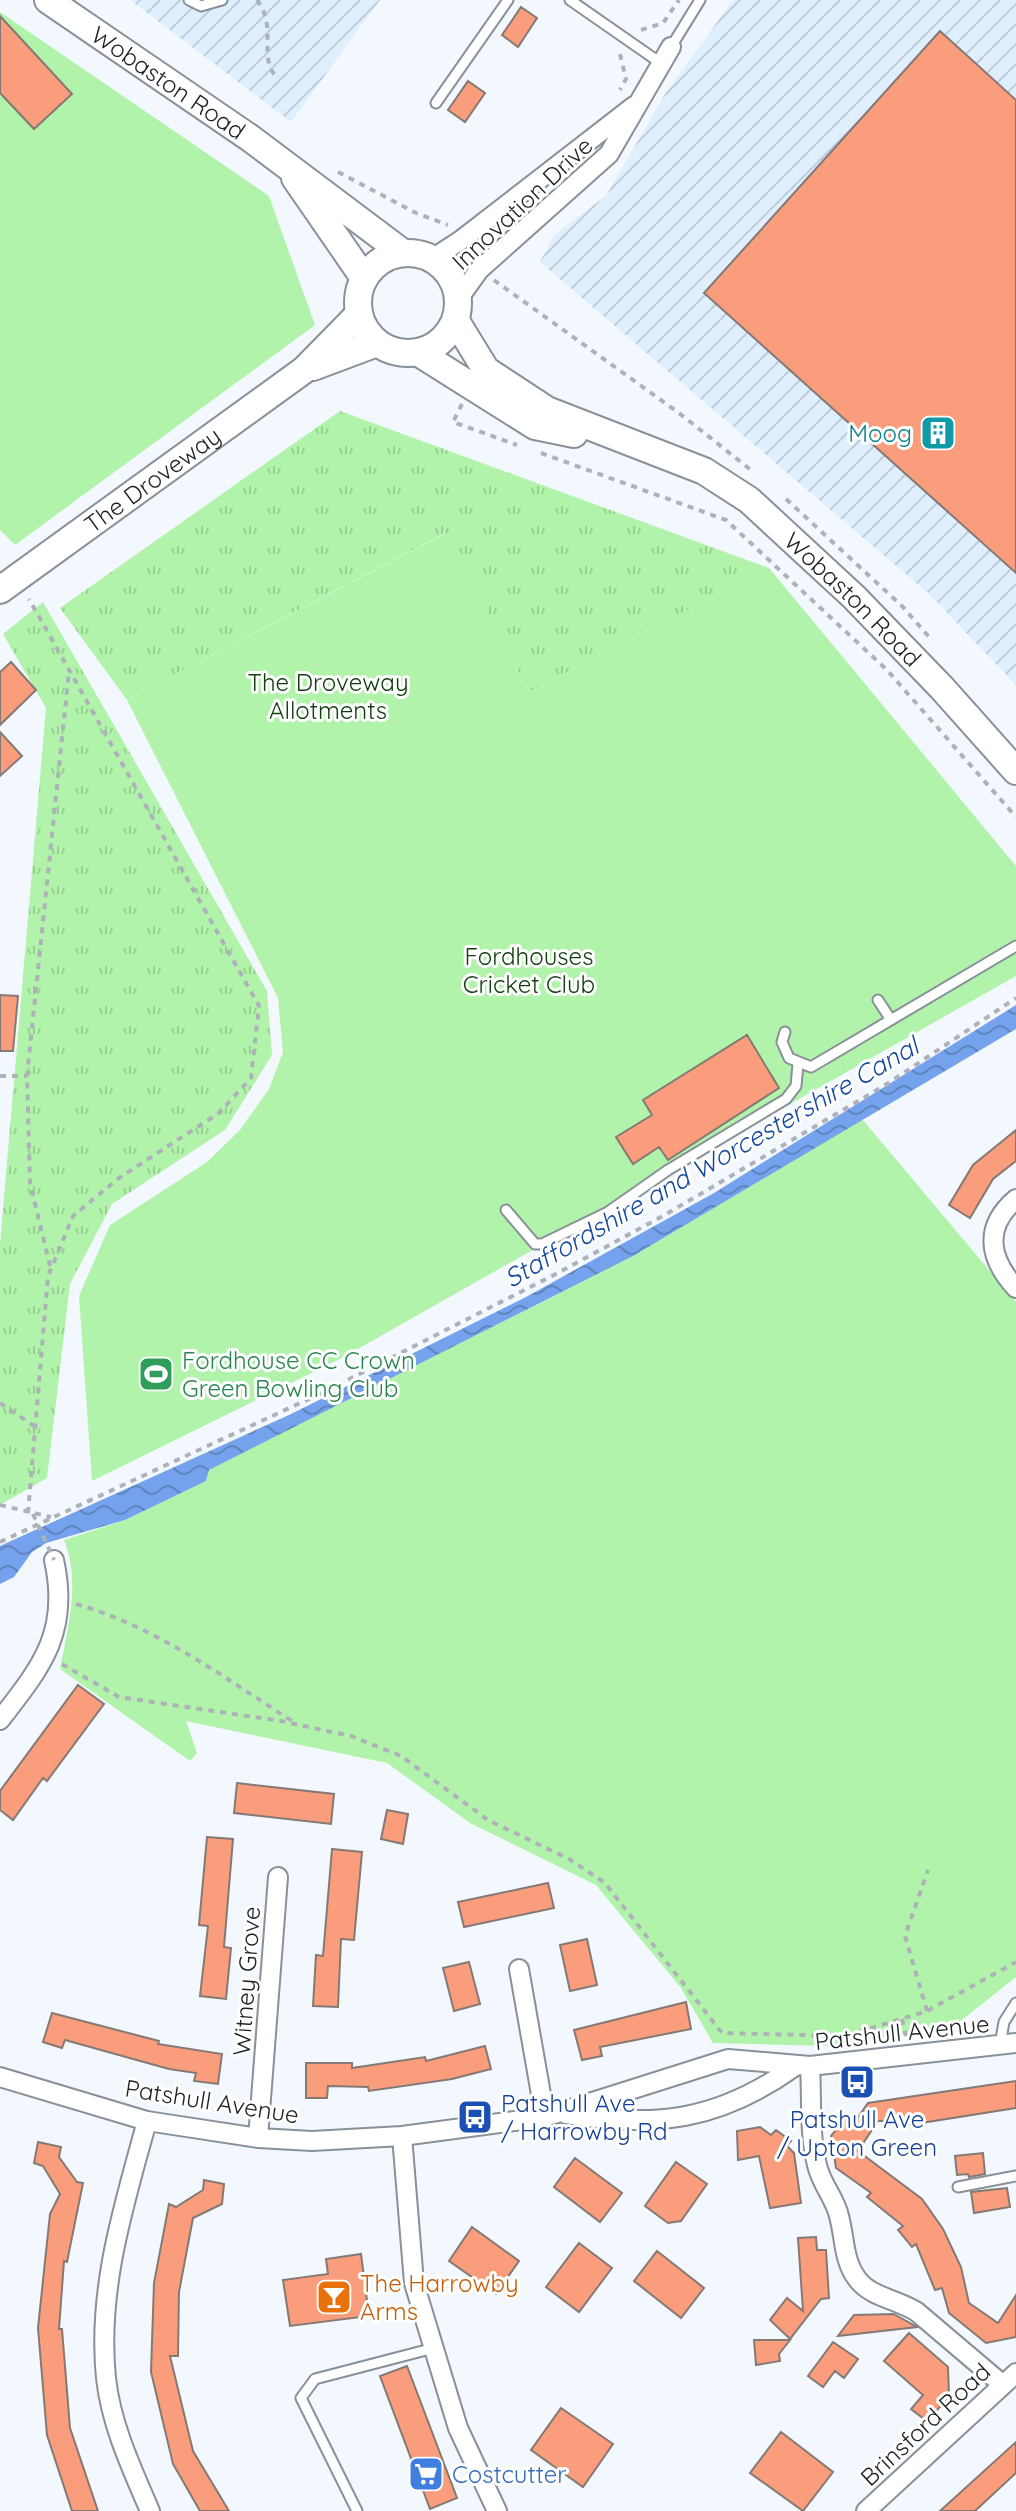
<svg xmlns="http://www.w3.org/2000/svg" width="1016" height="2511" font-family="Quicksand,sans-serif">
  <style>
    .industrial { fill: url(#industrial-furrows) }
    .grass { fill: url(#grass-tufts) }
    .green { fill: #b1f3aa }
    .water { fill: url(#water-waves) }
    .building { fill: #fa9d7c; stroke: #847975; stroke-width: 2 }
    .lines { fill: none; stroke-linecap: round; stroke-linejoin: round }
    .lane-casing { stroke: #889098; stroke-width: 13 }
    .street-casing { stroke: #889098; stroke-width: 22 }
    .secondary-casing { stroke: #889098; stroke-width: 30 }
    .path { stroke: #aeb2b8; stroke-width: 4; stroke-dasharray: 6 6; stroke-linecap: butt }
    .lane { stroke: #fff; stroke-width: 9 }
    .street { stroke: #fff; stroke-width: 18 }
    .secondary { stroke: #fff; stroke-width: 26 }
    .path-bridge { stroke: #aeb2b8; stroke-width: 4; stroke-dasharray: 6 6; stroke-linecap: butt }
    .labels { text-anchor: middle; dominant-baseline: central; stroke-width: 6; stroke-linejoin: round; paint-order: stroke }
    .street-label { font-size: 24px; fill: #1d2023; stroke: #fff }
    .culture-label { font-size: 24px; fill: #0d838f; stroke: #fff; text-anchor: end }
    .park-label { font-size: 24px; fill: #0f3d0d; stroke: #fff }
    .leisure-label { font-size: 24px; fill: #27864d; stroke: #fff; text-anchor: start }
    .transit-label { font-size: 24px; fill: #164399; stroke: #fff; text-anchor: start }
    .food-label { font-size: 24px; fill: #c56008; stroke: #fff; text-anchor: start }
    .shop-label { font-size: 24px; fill: #366cbe; stroke: #fff; text-anchor: start }
    .water-label { font-size: 26px; font-style: italic; fill: #1549a0; stroke: #fff }
  </style>
  <defs>
    <pattern id="industrial-furrows" width="10" height="10" patternUnits="userSpaceOnUse" patternTransform="scale(2)"><rect width="10" height="10" fill="#e0effe"/><path d="M-1 1l2-2M0 10L10 0M9 11l2-2" fill="none" stroke="#c0cdd9"/></pattern>
    <pattern id="grass-tufts" width="24" height="20" patternUnits="userSpaceOnUse" patternTransform="scale(2)"><rect width="24" height="20" fill="#b1f3aa"/><path d="M3 7l-1-3M5 7V3M7 7l1-3M15 17l-1-3M17 17v-4M19 17l1-3" fill="none" stroke="#98d092"/></pattern>
    <pattern id="water-waves" width="16" height="10" patternUnits="userSpaceOnUse" patternTransform="scale(2)"><rect width="16" height="10" fill="#75a2ed"/><path d="M0 5q4-4 8 0t8 0" fill="none" stroke="#5f84c0"/></pattern>
  </defs>
  <rect width="100%" height="100%" fill="#f3f8fe"/>
  <!-- industrial -->
  <path class="industrial" d="M130 0H380L291 122Z
    M733 0H1016V685L929 594 540 262 555 234 606 196 665 94Z"/>
  <!-- grass -->
  <path class="grass" d="M340 411 769 568 529 692 445 533 127 700 60 608Z
    M43 602 267 991 272 1055 225 1130 112 1204 70 1284 47 1478 0 1505V1244L46 708 3 634Z"/>
  <!-- green -->
  <path class="green" d="M0 12 269 196 315 325 15 545 0 530Z
    M446 533 529 692 769 568 1016 866V976L342 1358 92 1481 79 1296 110 1225 207 1162 240 1130 269 1089 283 1052 278 998 127 700Z
    M862 1119 1016 1302V1977L953 2027 828 2046 713 2043 681 1988 596 1885 470 1823 387 1763 186 1721 197 1753 190 1761 60 1669C68 1625 81 1582 64 1540L125 1520 206 1481 208 1470 633 1256Z"/>
  <!-- water -->
  <path class="water" d="M1016 1005V1029L633 1256 209 1470 206 1481 125 1520 46 1543 32 1552 14 1577 0 1584V1546L289 1415 526 1297 714 1193Z"/>
  <!-- building -->
  <path class="building" d="M521 7 537 18 518 47 502 35Z
    M0 16 72 94 34 129 0 93Z
    M940 31 1016 100V573L704 293Z
    M468 81 485 93 465 122 448 110Z
    M11 662 36 690 0 725V672Z
    M0 732 22 756 0 776Z
    M0 995 18 996 13 1051H0Z
    M747 1035 779 1088 668 1160 659 1147 633 1164 616 1137 652 1115 643 1100Z
    M1016 1130V1161L993 1179 970 1218 949 1205 973 1165Z
    M78 1685 104 1704 47 1781 43 1778 13 1820 0 1810V1791Z
    M237 1783 334 1794 331 1824 234 1813Z
    M387 1810 408 1814 403 1844 381 1839Z
    M207 1837 233 1839 224 1947 231 1948 226 1999 200 1996 208 1926 199 1925Z
    M332 1849 362 1852 354 1940 341 1939 338 2007 313 2006 316 1955 323 1956Z
    M548 1883 554 1908 464 1927 458 1902Z
    M587 1939 597 1985 570 1991 560 1945Z
    M469 1962 480 2004 454 2011 443 1968Z
    M686 2002 691 2029 600 2047 602 2056 582 2060 574 2030Z
    M52 2013 159 2041 158 2044 222 2054 218 2084 194 2081 196 2073 169 2069 65 2040 62 2048 43 2042Z
    M485 2046 491 2069 452 2079 369 2091 368 2087 328 2086 327 2098H306V2063H352V2068L425 2057 426 2061Z
    M1016 2081V2108L902 2126 901 2121H878L858 2151 922 2199 943 2229 961 2267 969 2303 998 2323 1016 2295V2337L986 2343 949 2313 942 2288 935 2290 916 2244 912 2247 898 2230 903 2226 867 2197 871 2193 836 2168 831 2136 846 2117 854 2123 868 2103Z
    M760 2127 771 2135 776 2130 791 2141 787 2146 794 2153 801 2203 770 2208 759 2156 738 2160 737 2131Z
    M38 2142 61 2147 59 2157 77 2182 83 2183 67 2262 64 2261 59 2329H62L70 2428 98 2511H72L47 2435 38 2328 50 2214 60 2194 43 2166 34 2163Z
    M983 2153 985 2174 969 2177 968 2174 957 2175 955 2156Z
    M575 2158 622 2193 600 2222 554 2187Z
    M676 2162 707 2184 681 2221 668 2223 645 2206Z
    M204 2180 224 2184 222 2204 193 2218 179 2292 178 2356H170L193 2451 229 2511H200L173 2464 151 2372 154 2283 169 2204 176 2207 203 2190Z
    M1007 2188 1010 2207 974 2213 971 2192Z
    M472 2227 519 2261 496 2294 449 2261Z
    M816 2237 817 2250H826L829 2298 821 2299 790 2339 770 2320 787 2298 803 2311 798 2238Z
    M579 2243 612 2268 579 2312 546 2287Z
    M657 2251 704 2288 681 2318 634 2281Z
    M361 2254 369 2316 290 2326 283 2280 328 2274 326 2259Z
    M894 2314 917 2327 838 2336 854 2315Z
    M909 2333 948 2367 949 2395 928 2422 911 2409 923 2395 884 2361Z
    M754 2340H790L779 2354 780 2361 756 2365Z
    M833 2342 858 2359 844 2378 835 2371 823 2387 808 2376Z
    M407 2366 457 2498 430 2509 380 2376Z
    M561 2408 613 2444 583 2487 531 2450Z
    M781 2432 833 2472 803 2511 750 2473Z
    M1016 2442V2473L975 2511H940Z"/>
  <g class="lines">
    <defs>
      <path id="lane" d="M189 0 201 6 222 0
        M570 0 662 64
        M671 47 700 0
        M436 103 508 0
        M878 1000 891 1020
        M785 1032 782 1042 789 1058 811 1067 1016 946
        M506 1210 535 1244H542L608 1212 668 1170 786 1099 796 1086 798 1064
        M1000 2045 1004 2022 1016 2003
        M958 2187 1016 2176
        M357 2511 301 2398 315 2379 434 2348"/>
      <path id="street" d="M432 259 461 240 634 106
        M459 298 479 270 609 154 671 47
        M1016 1199C983 1227 989 1259 1016 1288
        M0 1720C42 1666 70 1632 54 1560
        M519 1969 545 2117
        M810 2066C812 2098 809 2134 817 2165 821 2184 835 2198 839 2216 845 2238 843 2261 858 2280 871 2297 899 2300 917 2312L1003 2385
        M0 2077 147 2121 258 2138 312 2141 402 2136 545 2117 728 2059 810 2066 1016 2043
        M566 2114C656 2128 718 2121 794 2067
        M147 2121C124 2205 97 2289 106 2378 111 2425 132 2469 150 2511
        M402 2136 414 2283 458 2428 497 2511
        M258 2138 278 1877
        M866 2511 1016 2373"/>
      <g id="secondary">
        <path id="s1" d="M48 0 250 138 403 253"/>
        <path d="M295 178 364 278"/>
        <circle cx="408" cy="303" r="50"/>
        <path id="s2" d="M456 321 486 370 547 410 704 471 749 500 854 597 942 688 1016 771"/>
        <path d="M419 353 535 426 574 434"/>
        <path d="M313 367 377 343"/>
        <path id="s3" d="M0 590 304 370 359 314"/>
      </g>
    </defs>
    <!-- lane casing -->
    <use href="#lane" class="lane-casing"/>
    <!-- street casing -->
    <use href="#street" class="street-casing"/>
    <!-- secondary casing -->
    <use href="#secondary" class="secondary-casing"/>
    <!-- path -->
    <path class="path" d="M257 0C278 29 258 51 275 76
      M641 30 663 23 679 0
      M620 54 626 79 620 90
      M338 172 416 213 448 225
      M494 280 679 413 751 470
      M462 404 453 422 517 445
      M541 453 726 520 887 670 1016 817
      M786 499 902 606 929 637
      M0 1076H27
      M50 1266 30 1183 27 1076 69 671
      M0 1403 34 1426
      M0 1505 51 1517
      M28 1513 48 1276 73 1216 119 1178 219 1113 251 1078 259 1006 29 599
      M0 1542 324 1392 554 1275 663 1216 887 1084 1016 998
      M76 1604C156 1627 222 1676 292 1721
      M62 1664 119 1697 281 1721 351 1736 401 1756 488 1820 569 1859 605 1883 722 2033 846 2036 927 2011 1016 1962
      M927 2011 905 1936 928 1870
      M902 2019 906 2036"/>
    <!-- lane -->
    <use href="#lane" class="lane"/>
    <!-- street -->
    <use href="#street" class="street"/>
    <!-- secondary -->
    <use href="#secondary" class="secondary"/>
    <!-- path-bridge -->
    <path class="path-bridge" d="M33 1514 54 1560"/>
  </g>
  <!-- icons -->
  <defs>
    <symbol id="building-square" viewBox="-11 -11 22 22"><rect x="-9" y="-9" width="18" height="18" rx="4" fill="#0f9aa8" stroke="#fff"/><path d="M-4-6H4V6H1V3H-1V6H-4ZM-2.5-4.3h1.7v1.8h-1.7ZM.8-4.3h1.7v1.8H.8ZM-2.5-1h1.7V.8h-1.7ZM.8-1h1.7V.8H.8Z" fill="#fff"/></symbol>
    <symbol id="stadium-square" viewBox="-11 -11 22 22"><rect x="-9" y="-9" width="18" height="18" rx="4" fill="#2e9e5b" stroke="#fff"/><path d="M0-5a6.5 5 0 1 0 0 10a6.5 5 0 1 0 0-10ZM-3.5-1.8h7v3.6h-7Z" fill="#fff"/></symbol>
    <symbol id="bus-square" viewBox="-11 -11 22 22"><rect x="-9" y="-9" width="18" height="18" rx="4" fill="#1a4fb4" stroke="#fff"/><path d="M-5-6H5V4H4V6H2V4H-2V6H-4V4H-5ZM-3.5-4V0h7V-4ZM-3.5 1.2v1.5H-2V1.2ZM2 1.2v1.5H3.5V1.2Z" fill="#fff"/></symbol>
    <symbol id="bar-square" viewBox="-11 -11 22 22"><rect x="-9" y="-9" width="18" height="18" rx="4" fill="#e8710a" stroke="#fff"/><path d="M-6-5H6L.8 .8V4.5H3.5V6h-7V4.5H-.8V.8Z" fill="#fff"/></symbol>
    <symbol id="supermarket-square" viewBox="-11 -11 22 22"><rect x="-9" y="-9" width="18" height="18" rx="4" fill="#3f7fe0" stroke="#fff"/><path d="M-6-5.5h2.5l.6 2H6L4.5 2H-2.5L-4.4-4H-6ZM-1.5 3.2a1.3 1.3 0 1 0 .1 0ZM3 3.2a1.3 1.3 0 1 0 .1 0Z" fill="#fff"/></symbol>
  </defs>
  <g fill-rule="evenodd">
    <use href="#building-square" x="918" y="413" width="40" height="40"/>
    <use href="#stadium-square" x="136" y="1354" width="40" height="40"/>
    <use href="#bus-square" x="837" y="2062" width="40" height="40"/>
    <use href="#bus-square" x="455" y="2097" width="40" height="40"/>
    <use href="#bar-square" x="314" y="2277" width="40" height="40"/>
    <use href="#supermarket-square" x="406" y="2454" width="40" height="40"/>
  </g>
  <g class="labels">
    <!-- street labels -->
    <g class="street-label">
      <text stroke="none"><textPath href="#s1" startOffset="146">Wobaston Road</textPath></text>
      <text transform="translate(522 203) rotate(-43)">Innovation Drive</text>
      <text stroke="none"><textPath href="#s3" startOffset="188">The Droveway</textPath></text>
      <text stroke="none"><textPath href="#s2" startOffset="496">Wobaston Road</textPath></text>
      <text transform="translate(246 1981) rotate(-86)">Witney Grove</text>
      <text transform="translate(902 2032) rotate(-6)">Patshull Avenue</text>
      <text transform="translate(212 2101) rotate(9)">Patshull Avenue</text>
      <text transform="translate(925 2424) rotate(-43)">Brinsford Road</text>
    </g>
    <!-- culture labels -->
    <g class="culture-label">
      <text x="912" y="433">Moog</text>
    </g>
    <!-- park labels -->
    <g class="park-label">
      <text x="328" y="682">The Droveway<tspan x="328" dy="28">Allotments</tspan></text>
      <text x="529" y="956">Fordhouses<tspan x="529" dy="28">Cricket Club</tspan></text>
    </g>
    <!-- leisure labels -->
    <g class="leisure-label">
      <text x="182" y="1360">Fordhouse CC Crown<tspan x="182" dy="28">Green Bowling Club</tspan></text>
    </g>
    <!-- transit labels -->
    <g class="transit-label">
      <text x="501" y="2103">Patshull Ave<tspan x="501" dy="28">/ Harrowby Rd</tspan></text>
      <text x="857" y="2119" text-anchor="middle">Patshull Ave<tspan x="857" dy="28">/ Upton Green</tspan></text>
    </g>
    <!-- food labels -->
    <g class="food-label">
      <text x="360" y="2283">The Harrowby<tspan x="360" dy="28">Arms</tspan></text>
    </g>
    <!-- shop labels -->
    <g class="shop-label">
      <text x="452" y="2474">Costcutter</text>
    </g>
    <!-- water labels -->
    <g class="water-label">
      <text transform="translate(711 1162) rotate(-30)">Staffordshire and Worcestershire Canal</text>
    </g>
  </g>
</svg>
